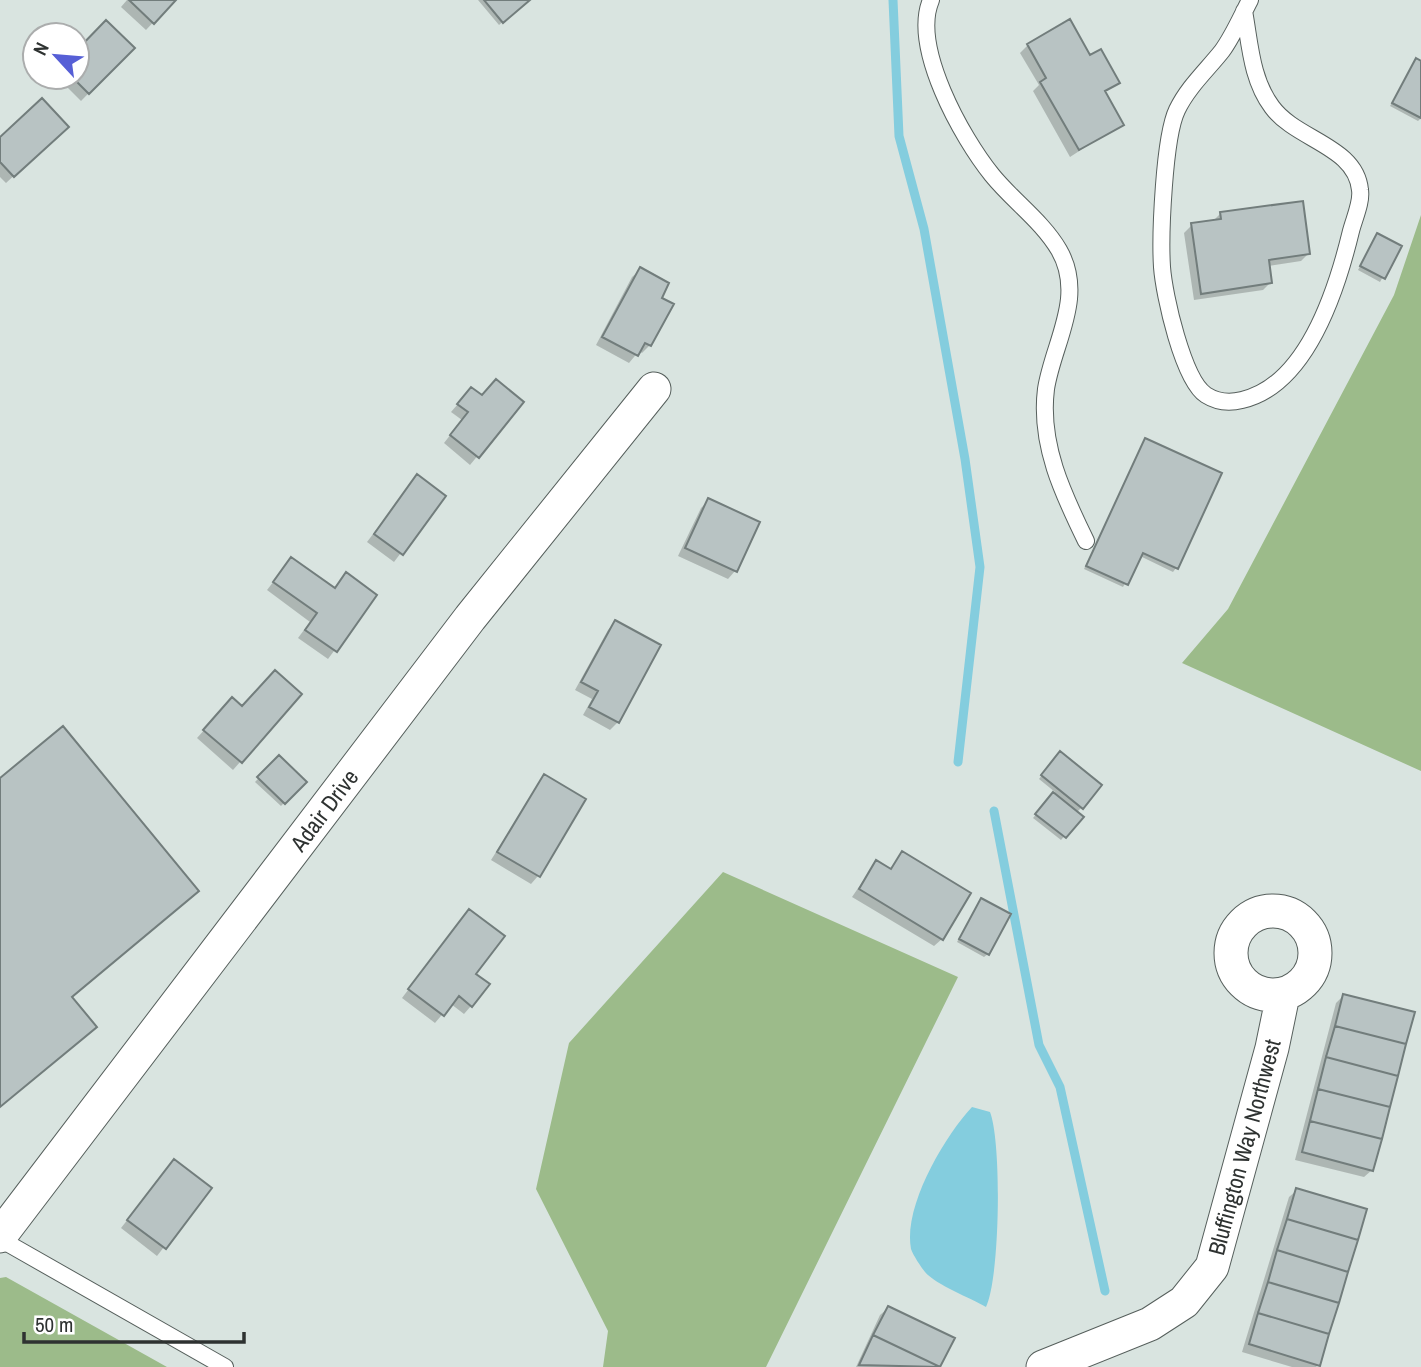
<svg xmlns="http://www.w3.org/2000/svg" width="1421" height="1367" font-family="'Archivo Narrow',sans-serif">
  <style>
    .forest { fill: #9cbb8a }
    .water { fill: #84cdde }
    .shadow { fill: #0003 }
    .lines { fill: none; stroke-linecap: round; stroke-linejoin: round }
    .stream { stroke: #84cdde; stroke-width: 9 }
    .building { fill: #b8c3c3; stroke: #727d7c; stroke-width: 2 }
    .service-casing { stroke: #565f5c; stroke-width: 18 }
    .minor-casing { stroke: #565f5c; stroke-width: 35 }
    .service { stroke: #fff; stroke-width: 16 }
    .minor { stroke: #fff; stroke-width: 33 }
    .labels { text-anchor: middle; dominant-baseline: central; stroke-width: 5; stroke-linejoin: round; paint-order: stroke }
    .street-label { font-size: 23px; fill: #2e3231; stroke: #fff }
  </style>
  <rect width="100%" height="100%" fill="#d9e4e0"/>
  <!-- forest -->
  <path class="forest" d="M1421 215V771L1182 663 1228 609 1394 295Z
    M723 872 958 977 766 1367H603L608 1331 536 1189 569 1043Z
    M6 1277 167 1367H0V1278Z"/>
  <!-- water -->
  <path class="water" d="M972 1107 990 1112C1002 1143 1000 1278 986 1307 971 1298 936 1285 925 1272 921 1267 913 1255 911 1249 903 1207 944 1137 972 1107Z"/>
  <!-- shadow -->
  <path class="shadow" d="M127 0H174L146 30 121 7Z
    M478 0H528L499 25Z
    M1028 45 1090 57 1118 82 1104 93 1121 124 1070 157 1033 91 1039 85 1020 53Z
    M133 48 81 101 57 77H77V52Z
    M1416 60 1421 63V118L1418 121 1390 106Z
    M59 134 6 183 0 177V139Z
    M1220 214 1308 254 1301 261 1268 266 1270 283 1263 290 1194 300 1184 233 1192 225 1212 222Z
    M1377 235 1400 247 1380 282 1358 270Z
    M640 270 659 298 650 345 642 353 639 351 629 363 596 345 632 277Z
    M464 397 522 402 470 465 444 443 462 420 451 412Z
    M1146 440 1219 474 1176 568 1173 572 1140 556 1123 587 1084 569Z
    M417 476 444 496 394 562 367 542Z
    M709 500 735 571 728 579 678 556 701 508Z
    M291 559 333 589 346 574 375 596 328 659 298 638 310 622 267 590Z
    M615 622 618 722 610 730 583 715 592 699 575 690 608 630Z
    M300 694 233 770 197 738 225 707 242 708Z
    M279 757 304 782 281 806 255 782Z
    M1056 757 1082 807 1076 813 1081 817 1061 840 1033 818 1055 792 1039 779Z
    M544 776 538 876 531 884 491 860Z
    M0 780 197 891 71 998 83 1039 0 1107Z
    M902 853 942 939 934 946 852 897 876 862 889 870Z
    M978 904 988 954 984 957 957 942Z
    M462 919 474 974 471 1006 464 1014 451 1004 435 1023 402 998Z
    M1343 996 1372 1170 1364 1177 1295 1160 1336 1003Z
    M174 1161 210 1188 157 1256 121 1228Z
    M1297 1190 1318 1365 1316 1367H1292L1242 1352 1289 1197Z
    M888 1308 952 1338 939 1367H856L880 1315Z"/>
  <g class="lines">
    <!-- stream -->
    <path class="stream" d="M893 0 899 136 924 229 965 459 980 567 958 762
      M994 811 1039 1045 1060 1087 1105 1291"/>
  </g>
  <!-- building -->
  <path class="building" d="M129 0H176L154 24Z
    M484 0H530L503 23Z
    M1070 19 1090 55 1101 49 1120 83 1105 91 1124 125 1079 150 1040 82 1046 78 1027 44Z
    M106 20 135 48 89 94 72 77H77V50Z
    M1416 58 1421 61V118L1392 103Z
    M42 98 69 127 14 177 0 162V137Z
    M1303 201 1310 254 1269 260 1272 283 1201 294 1191 223 1221 219 1220 212Z
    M1377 233 1402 246 1385 279 1360 266Z
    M640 267 669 283 662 298 674 304 651 346 645 343 638 356 602 337Z
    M496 379 524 402 479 458 450 435 468 412 457 404 471 387 482 395Z
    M1145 438 1222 473 1178 569 1143 553 1128 585 1086 566Z
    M417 474 446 496 403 555 374 534Z
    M708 498 760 522 737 572 685 548Z
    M291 557 335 588 346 572 377 595 337 652 305 630 317 613 273 582Z
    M615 620 661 645 619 723 589 707 598 691 581 682Z
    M275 670 302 694 242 763 203 730 232 697 242 706Z
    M63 726 199 891 72 997 97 1027 0 1107V778Z
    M1060 751 1102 785 1083 809 1041 775Z
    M279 755 307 782 285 804 257 777Z
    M544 774 586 799 540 877 497 852Z
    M1053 792 1084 817 1066 838 1035 814Z
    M902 851 971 893 943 940 859 889 876 860 891 869Z
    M981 898 1011 914 989 955 959 939Z
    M469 909 505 936 476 974 490 984 472 1007 459 996 444 1016 408 989Z
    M1343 994 1415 1012 1406 1044 1335 1026Z
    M1335 1026 1406 1044 1398 1076 1326 1057Z
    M1326 1057 1398 1076 1390 1107 1318 1089Z
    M1318 1089 1390 1107 1382 1139 1310 1121Z
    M1310 1121 1382 1139 1373 1171 1302 1152Z
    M174 1159 212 1188 166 1249 127 1220Z
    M1296 1188 1367 1209 1358 1240 1287 1219Z
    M1287 1219 1358 1240 1348 1272 1277 1250Z
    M1277 1250 1348 1272 1339 1303 1268 1282Z
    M1268 1282 1339 1303 1329 1334 1258 1313Z
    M888 1306 955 1338 940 1367 873 1335Z
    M1258 1313 1329 1334 1320 1366 1249 1344Z
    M873 1335 940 1367 859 1365Z"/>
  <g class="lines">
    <defs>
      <path id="service" d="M931 0C911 47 962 138 992 175 1013 201 1042 221 1059 250 1086 297 1053 343 1046 389 1039 444 1063 494 1086 541
        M1244 11C1250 43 1251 79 1272 107 1296 140 1356 146 1360 190 1362 202 1354 219 1351 231 1337 289 1307 385 1242 400 1230 403 1217 402 1206 395 1183 380 1164 295 1162 267 1160 235 1164 137 1177 110 1188 87 1207 70 1222 51 1233 36 1241 17 1250 0
        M0 1239 225 1367"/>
      <path id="minor" d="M1231 953a42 42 0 1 1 84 0a42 42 0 1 1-84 0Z
        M0 1236 470 618 654 389
        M1043 1367 1150 1324 1184 1302 1212 1267 1272 1048 1283 995"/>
    </defs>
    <!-- service casing -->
    <use href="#service" class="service-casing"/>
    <!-- minor casing -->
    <use href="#minor" class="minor-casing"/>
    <!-- service -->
    <use href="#service" class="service"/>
    <!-- minor -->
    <use href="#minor" class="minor"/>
  </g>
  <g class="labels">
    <!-- street labels -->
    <g class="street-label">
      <text transform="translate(324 810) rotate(-53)">Adair Drive</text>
      <text transform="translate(1244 1147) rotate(-75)">Bluffington Way Northwest</text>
    </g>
  </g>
  <!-- north arrow -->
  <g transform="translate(56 56) rotate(296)"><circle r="33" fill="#ffffff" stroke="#abadad" stroke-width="2"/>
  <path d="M0-5L12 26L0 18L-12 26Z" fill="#565fd6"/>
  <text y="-10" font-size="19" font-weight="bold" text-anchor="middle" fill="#2e3231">N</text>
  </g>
  <!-- scale -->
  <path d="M24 1332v10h220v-10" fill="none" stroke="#2e3231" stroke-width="3.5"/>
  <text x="35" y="1332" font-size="21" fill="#2e3231" stroke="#ffffff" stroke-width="5" paint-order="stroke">50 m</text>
</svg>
